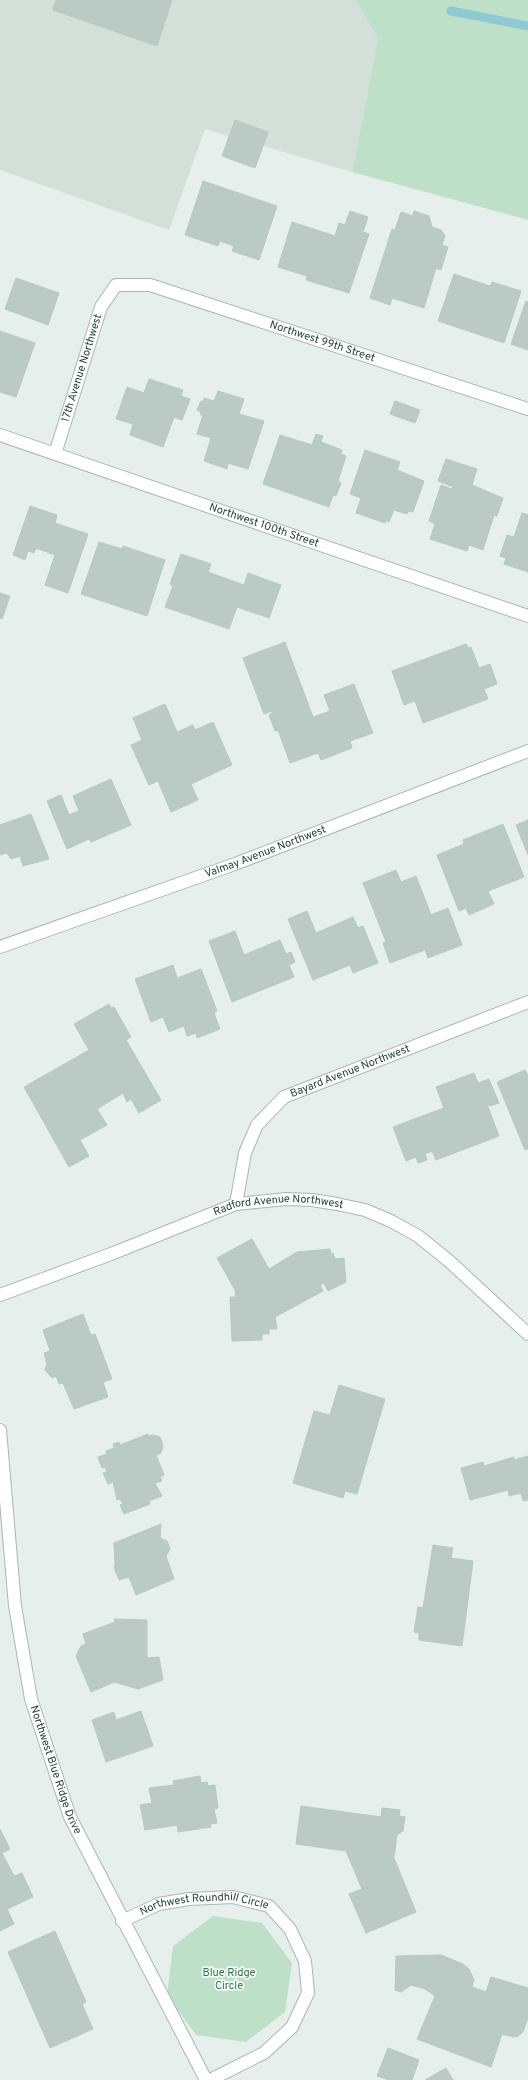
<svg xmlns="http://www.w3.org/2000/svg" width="528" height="2080" font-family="Overpass,sans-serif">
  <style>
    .built { fill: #d4dfda }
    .green { fill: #bfe0c8 }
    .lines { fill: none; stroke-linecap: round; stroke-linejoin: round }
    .stream { stroke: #8ec9d4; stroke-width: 9 }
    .building { fill: #bbcac4; stroke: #b8c9c2 }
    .minor-casing { stroke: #a8b8b2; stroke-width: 14 }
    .minor { stroke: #fff; stroke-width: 12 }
    .labels { text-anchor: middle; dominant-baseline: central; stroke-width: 3.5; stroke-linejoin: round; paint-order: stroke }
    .street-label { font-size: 11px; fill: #24423a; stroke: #f7fbf9 }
    .park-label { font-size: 11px; fill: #2d7a4b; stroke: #f7fbf9 }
  </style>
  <rect width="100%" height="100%" fill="#e6efeb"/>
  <!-- built -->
  <path class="built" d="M0 0H356L378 39 352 172 205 129 169 230 0 170Z"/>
  <!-- green -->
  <path class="green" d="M356 0H528V220L352 172 378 39Z
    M213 1916 262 1923 292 1963 285 2012 246 2042 196 2035 167 1995 173 1946Z"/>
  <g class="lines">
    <!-- stream -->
    <path class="stream" d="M451 11 528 26"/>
  </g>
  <!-- building -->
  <path class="building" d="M56 0H172L157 46 53 10Z
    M235 120 268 132 255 168 222 156Z
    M203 181 277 206 259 260 232 251 234 246 220 241 218 246 185 235Z
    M350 211 368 217 363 232 369 234 349 293 306 280 307 276 278 267 292 222 335 236 339 223 345 225Z
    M414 211 429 216 432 227 441 230 445 236 442 245 448 247 441 270 436 268 424 308 392 298 390 305 370 298 392 229 395 230 401 212 413 216Z
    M454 274 490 286 492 282 521 291 504 343 438 321Z
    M16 278 59 293 48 325 5 309Z
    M526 301 528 302V350L511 344Z
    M0 331 35 343 16 397 0 392Z
    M149 379 183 390 181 396 190 399 182 420 174 417 163 447 130 435 133 424 116 419 127 387 144 393Z
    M218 391 244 399 239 414 264 421 248 469 228 463 227 469 204 461 211 438 197 434 203 415H200L201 412 197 410 201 401 203 402 204 398 214 401Z
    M395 401 420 410 415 423 390 414Z
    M316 434 323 436 321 442 342 450 341 454 346 456 338 481 341 483 336 496 333 495 329 507 263 484 280 435 312 445Z
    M365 450 400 462 397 470 424 481 413 512 408 511 407 514 394 510 389 522 386 520 385 523 356 513 361 498 350 494Z
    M446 459 477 469 472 485 503 498 497 516 494 515 483 550 469 545 467 551 430 539 435 524 429 521 441 485 452 489 453 487 438 481Z
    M30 506 57 515 55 523 88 534 68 593 45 585 55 555 36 548 34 553 28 551 25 560 13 555Z
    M522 513 528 515V572L504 564 506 558 500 556 507 535 514 537Z
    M99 542 122 549 123 546 165 560 147 616 81 594Z
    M181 554 211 564 208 572 244 585 248 573 281 585 269 618 237 607 229 629 165 607 173 586 170 584Z
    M0 593 10 596 2 619 0 618Z
    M285 642 313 717 330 711 324 695 354 684 373 733 350 741 352 748 321 760 318 753 290 763 278 730 275 731 269 715 272 713V711L264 714 243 658Z
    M466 644 468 648 471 647 479 668 490 664 497 684 484 689 488 699 423 723 415 701 404 705 392 671Z
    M165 704 177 732 193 725 195 730 213 722 232 765 191 784 198 800 171 812 158 781 149 785 131 745 142 740 133 718Z
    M111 779 131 825 91 842 89 839 67 849 47 801 61 795 69 815 79 811 73 796Z
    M31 814 49 859 23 866 20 856 11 859 7 853 0 855V825Z
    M528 820V855L516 825Z
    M503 824 524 877 488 891 494 904 469 915 466 908 459 911 437 855 464 844 463 840Z
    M396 870 401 882 416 876 431 915 448 908 462 945 428 958 425 950 390 963 383 943 386 942 363 883Z
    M307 911 316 933 353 917 358 928 363 926 378 963 353 973 350 965 313 980 288 919Z
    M235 931 244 955 280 940 286 954 291 952 295 962 289 965 294 977 232 1002 209 941Z
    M173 965 177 978 201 969 217 1011 214 1013 220 1029 197 1038 196 1033 187 1036 184 1026 169 1032 163 1017 151 1022 135 979Z
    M109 1004 111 1008 114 1007 131 1037 126 1040 161 1100 139 1113 131 1099 127 1102 123 1093 97 1109 107 1125 80 1140 89 1156 69 1167 24 1087 89 1050 74 1024Z
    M525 1070 528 1076V1149L525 1150 497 1082Z
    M474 1073 478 1083 489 1079 499 1103 490 1106 487 1104 499 1136 436 1160 432 1151 425 1154 427 1160 418 1163 416 1157 406 1161 393 1127 444 1108 436 1087Z
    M252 1239 269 1269 297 1252 330 1249 331 1254 333 1253 335 1259 344 1258 346 1282 328 1291 324 1283 320 1285 323 1291 275 1317 277 1329H269V1334H262V1340L232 1341 230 1297H236L235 1290 217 1258Z
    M83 1314 91 1335 95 1334 112 1379 103 1382 108 1397 74 1409 63 1383 59 1384 56 1376 52 1378 45 1370 47 1364 44 1353 50 1351 43 1330Z
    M339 1385 385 1399 357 1494 345 1491 343 1498 293 1483 314 1411 330 1415Z
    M148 1434V1436L153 1435 160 1437 163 1446 161 1453 156 1455 164 1475 160 1477 162 1481 155 1483 162 1496 149 1501 150 1504 124 1514 120 1505 123 1504 120 1499 117 1500 113 1482 108 1484 103 1473 107 1472 105 1467 102 1468 98 1457 107 1454 106 1451 114 1448 113 1444 119 1442 120 1445Z
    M528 1456V1500L523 1501 521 1493 509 1496 508 1490 470 1500 461 1468 483 1462 484 1466 514 1457V1460Z
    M161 1524 160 1538 167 1541 170 1549 166 1556 174 1579 136 1595 129 1577 119 1580 114 1567 115 1566 114 1543Z
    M433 1545 453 1548 451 1558 473 1561 462 1646 419 1640V1633L414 1632 418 1607 423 1608Z
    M114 1619 147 1620V1658L159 1657 163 1680 138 1689 114 1682 91 1692 76 1656 81 1646 86 1644 83 1634 115 1622Z
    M141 1711 153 1746 106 1762 92 1720 114 1712 116 1720Z
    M200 1776 201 1783 207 1782 208 1786 215 1785 218 1808 214 1809 217 1823 210 1824 211 1827 178 1832 177 1825 145 1830 140 1805 152 1803 149 1788 174 1785 173 1781Z
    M301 1806 381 1817 382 1808 400 1810 399 1816 405 1817 403 1831 397 1835 394 1858 416 1912 366 1933 349 1894 362 1889 346 1851 296 1844Z
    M0 1829 10 1849 2 1853 14 1876 22 1873 33 1897 7 1909 14 1924 0 1931Z
    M55 1931 86 2002 82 2004 93 2029 50 2048 8 1952Z
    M441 1955 463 1964 469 1969 474 1980 472 1987 486 1992 491 1977 528 1988V2018L523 2032 518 2036 513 2037 502 2034 491 2067 417 2039 435 1996 425 1989 411 1985 401 1992 395 1990 396 1956Z
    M388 2048 419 2060 412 2080H389L377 2076Z
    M446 2068 453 2080H425Z"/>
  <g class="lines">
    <defs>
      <g id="minor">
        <path id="s1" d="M0 435 528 616"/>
        <path id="s2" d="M55 454 101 307 116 285H150L528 409"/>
        <path id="s3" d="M0 947 235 864 528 751"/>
        <path id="s4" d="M236 1204 245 1153 257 1125 284 1097 528 1002"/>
        <path id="s5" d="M0 1295 111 1254 236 1204 286 1199 312 1200 337 1204 365 1210 391 1221 418 1236 449 1261 528 1334"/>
        <path id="s6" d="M0 1430 15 1606 31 1699 70 1817 206 2080"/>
        <path id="s7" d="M122 1921 159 1904 189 1899 233 1897 269 1906 290 1929 305 1961 308 1993 292 2027 264 2053 210 2080"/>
      </g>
    </defs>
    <!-- minor casing -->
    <use href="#minor" class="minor-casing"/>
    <!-- minor -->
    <use href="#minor" class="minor"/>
  </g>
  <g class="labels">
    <!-- street labels -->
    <g class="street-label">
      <text stroke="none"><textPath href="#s2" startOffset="396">Northwest 99th Street</textPath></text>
      <text stroke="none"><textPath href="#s2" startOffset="90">17th Avenue Northwest</textPath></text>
      <text stroke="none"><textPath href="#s1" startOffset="279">Northwest 100th Street</textPath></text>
      <text stroke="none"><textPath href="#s3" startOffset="282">Valmay Avenue Northwest</textPath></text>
      <text stroke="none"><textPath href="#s4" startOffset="192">Bayard Avenue Northwest</textPath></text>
      <text stroke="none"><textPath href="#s5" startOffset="295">Radford Avenue Northwest</textPath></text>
      <text stroke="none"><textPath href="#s6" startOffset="346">Northwest Blue Ridge Drive</textPath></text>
      <text stroke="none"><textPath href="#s7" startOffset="86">Northwest Roundhill Circle</textPath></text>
    </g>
    <!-- park labels -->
    <g class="park-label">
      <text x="229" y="1973">Blue Ridge<tspan x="229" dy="13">Circle</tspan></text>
    </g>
  </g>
</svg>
